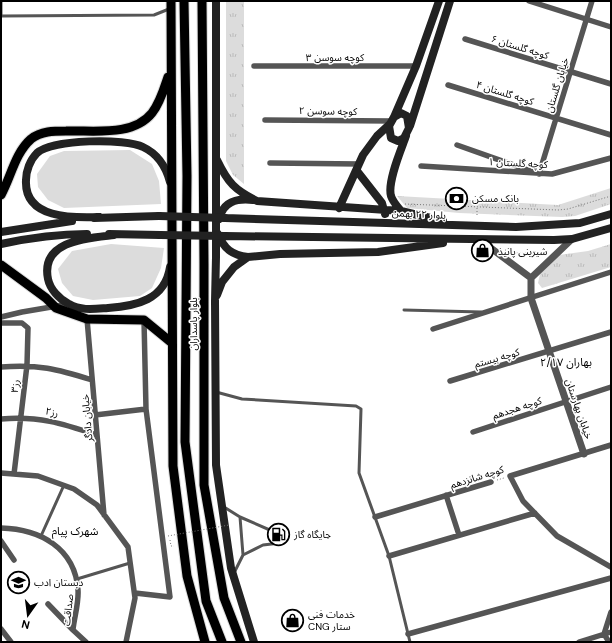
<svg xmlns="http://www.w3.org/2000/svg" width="612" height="643" font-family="'DM Sans','Noto Sans Arabic',sans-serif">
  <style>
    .green { fill: #dcdcdc }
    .park { fill: url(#park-tufts) }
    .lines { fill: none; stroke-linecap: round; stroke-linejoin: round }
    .primary-casing { stroke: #dbdbdb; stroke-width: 11 }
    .path { stroke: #777; stroke-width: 1; stroke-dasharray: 1 2; stroke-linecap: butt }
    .service { stroke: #555; stroke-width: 3 }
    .minor { stroke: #555; stroke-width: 5.5 }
    .tertiary { stroke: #555; stroke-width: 7 }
    .secondary { stroke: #222; stroke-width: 8 }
    .primary { stroke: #000; stroke-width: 9 }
    .path-bridge { stroke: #777; stroke-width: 1; stroke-dasharray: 1 2; stroke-linecap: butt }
    .secondary-bridge { stroke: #222; stroke-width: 8 }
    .labels { text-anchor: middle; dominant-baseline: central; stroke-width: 3; stroke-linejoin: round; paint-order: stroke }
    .street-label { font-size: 10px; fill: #000; stroke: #fff }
    .poi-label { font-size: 10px; fill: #000; stroke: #fff; text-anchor: start }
    .neighbourhood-label { font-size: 11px; fill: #000; stroke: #fff }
  </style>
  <defs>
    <pattern id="park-tufts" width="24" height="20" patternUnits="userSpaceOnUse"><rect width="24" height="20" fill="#dcdcdc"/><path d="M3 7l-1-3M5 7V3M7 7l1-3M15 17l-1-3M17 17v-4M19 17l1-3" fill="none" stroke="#bbb"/></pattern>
  </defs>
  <rect width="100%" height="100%" fill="#fff"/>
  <!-- green -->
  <path class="green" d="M130 150 152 164 159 181 161 204 64 208 48 200 38 187 37 174 50 156 64 151Z
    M111 244 164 248 161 268 152 288 140 296 93 300 73 296 62 283 58 269 72 251Z"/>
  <!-- park -->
  <path class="park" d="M226 1H244V184L233 175 226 161Z
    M611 188V204L575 216 562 217 459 213 407 208 397 196 558 205Z
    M611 244V267L542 288 538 283 540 274 559 255 588 251Z"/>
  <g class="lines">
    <defs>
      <path id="primary" d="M171 1 173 466 187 576 205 642
        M184 1 187 176 185 442 206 601 222 642
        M202 1 204 264V485L224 598 241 642
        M1 195C11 177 15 153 31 139 41 131 54 131 66 131 93 130 133 137 152 113 160 103 164 89 168 77
        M1 265 46 298 56 308 87 319 144 320 172 343"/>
    </defs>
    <!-- primary casing -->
    <use href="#primary" class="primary-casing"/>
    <!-- path -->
    <path class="path" d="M405 204 558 210 568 209 611 196
      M477 215V208
      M505 250 517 253 548 251
      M497 480 504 478
      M170 540 171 546H174"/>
    <!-- service -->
    <path class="service" d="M1 1V16L154 15 169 9
      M404 310 481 312
      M216 392 242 399 356 406 361 409 359 473 389 556 410 642
      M224 507 240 517 279 534 280 543 263 545 243 555 234 573
      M240 517 243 555
      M41 536 64 485
      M77 579 130 563"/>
    <!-- minor -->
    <path class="minor" d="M529 1 611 27
      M465 39 611 84
      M254 66H416
      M448 85 611 135
      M265 120 391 121
      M457 145 539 174 592 1
      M270 163 359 164
      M421 166 552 174 611 158
      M1 317 22 312 69 304
      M87 319 104 515
      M1 323H22L28 328 27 365 14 474
      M433 329 611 272
      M1 367C38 364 57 369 92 380
      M450 381 611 332
      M95 415 146 409
      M1 419C39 416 61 423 97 435
      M473 432 611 387
      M611 445 510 476 523 501 557 536 611 567
      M1 473 38 476 74 489 97 505 128 547 135 598 126 642
      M446 495 459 535
      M375 517 491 482
      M1 528C40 529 75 548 78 590 79 603 74 618 73 630L86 642
      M1 541 14 560
      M389 556 535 513
      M135 593 170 597 146 409 144 320
      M48 604 73 630
      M1 629 11 642
      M408 634 611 578
      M604 634 611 612
      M604 634 609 642
      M579 642 611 632"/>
    <!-- tertiary -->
    <path class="tertiary" d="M480 240 531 278
      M531 278V298L584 454
      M531 278 572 239"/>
    <!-- secondary -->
    <path class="secondary" d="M216 1V257L215 301 216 465 231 568 254 642
      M401 113 407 116 409 128 404 138 398 141 391 138 389 126 394 117Z
      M394 117 416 66 439 1
      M410 126 450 1
      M217 160C228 183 235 190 257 201L401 211 443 221
      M357 171 382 203 385 214
      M339 208 363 155 377 136 390 124
      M401 211C397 206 393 202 391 196 387 182 401 150 406 136
      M99 217C73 218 24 219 26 180 26 171 30 160 37 153 52 139 126 138 143 147 158 154 166 167 170 182
      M94 218 159 216
      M225 218 516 227 580 223 611 214
      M219 219C223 202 236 198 253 200
      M1 232 72 221
      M109 234 160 235
      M218 234C224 249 232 255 248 257
      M114 235C89 238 40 240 48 279 50 289 59 299 69 304 81 311 94 309 108 308 136 306 165 300 170 267
      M225 236 554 240 572 239 611 228
      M1 244C29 238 58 234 87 234
      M217 295 222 282 234 267 248 257 280 254 378 252 443 243"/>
    <!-- primary -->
    <use href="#primary" class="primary"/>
    <!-- path-bridge -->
    <path class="path-bridge" d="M168 536 229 525"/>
    <!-- secondary-bridge -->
    <path class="secondary-bridge" d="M159 216 225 218
      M160 235 225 236"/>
  </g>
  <!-- icons -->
  <defs>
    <symbol id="bank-ring" viewBox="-11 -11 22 22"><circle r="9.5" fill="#fff" stroke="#000" stroke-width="1.5"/><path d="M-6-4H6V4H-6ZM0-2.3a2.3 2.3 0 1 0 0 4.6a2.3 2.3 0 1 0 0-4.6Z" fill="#000"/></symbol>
    <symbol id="shop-ring" viewBox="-11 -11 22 22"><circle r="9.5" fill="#fff" stroke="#000" stroke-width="1.5"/><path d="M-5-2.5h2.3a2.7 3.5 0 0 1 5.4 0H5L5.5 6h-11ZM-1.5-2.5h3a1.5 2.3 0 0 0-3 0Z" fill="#000"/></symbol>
    <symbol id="fuel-ring" viewBox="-11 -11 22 22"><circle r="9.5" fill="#fff" stroke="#000" stroke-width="1.5"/><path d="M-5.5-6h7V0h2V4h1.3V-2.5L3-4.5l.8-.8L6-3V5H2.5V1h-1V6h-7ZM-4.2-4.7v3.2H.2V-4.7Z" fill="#000"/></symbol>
    <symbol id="school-ring" viewBox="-11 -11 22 22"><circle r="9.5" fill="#fff" stroke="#000" stroke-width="1.5"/><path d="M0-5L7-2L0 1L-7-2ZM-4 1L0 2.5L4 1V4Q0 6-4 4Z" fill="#000"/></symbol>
  </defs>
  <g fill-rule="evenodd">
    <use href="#bank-ring" x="444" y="186" width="25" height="25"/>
    <use href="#shop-ring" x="470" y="238" width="25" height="25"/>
    <use href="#fuel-ring" x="266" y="522" width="25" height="25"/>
    <use href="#school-ring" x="6" y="570" width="25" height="25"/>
    <use href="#shop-ring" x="280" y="608" width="25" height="25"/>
  </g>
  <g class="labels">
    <!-- street labels -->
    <g class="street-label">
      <text transform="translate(520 47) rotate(17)">کوچه گلستان ۶</text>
      <text x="335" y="57">کوچه سوسن ۳</text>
      <text transform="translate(557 85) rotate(-73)">خیابان گلستان</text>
      <text transform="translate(505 93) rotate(17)">کوچه گلستان ۴</text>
      <text transform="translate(328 111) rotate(1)">کوچه سوسن ۲</text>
      <text transform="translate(518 163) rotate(3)">کوچه گلستان ۱</text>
      <text transform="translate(419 214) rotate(3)">بلوار ۲۲ بهمن</text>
      <text transform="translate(193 324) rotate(-90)">بلوار پاسداران</text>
      <text transform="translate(497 358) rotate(-16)">کوچه بیستم</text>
      <text transform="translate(15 386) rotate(-83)">رز۳</text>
      <text transform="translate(517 408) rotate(-18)">کوچه هجدهم</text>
      <text transform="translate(579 409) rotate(71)">خیابان بهارستان</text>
      <text transform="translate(52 412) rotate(13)">رز۲</text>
      <text transform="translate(87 418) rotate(-95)">خیابان دادگر</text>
      <text transform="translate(477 477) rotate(-17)">کوچه شانزدهم</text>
      <text transform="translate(68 610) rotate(-84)">صداقت</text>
    </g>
    <!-- poi labels -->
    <g class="poi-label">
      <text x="472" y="198">بانک مسکن</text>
      <text x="498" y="251">شیرینی پانیذ</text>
      <text x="294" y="534">جایگاه گاز</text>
      <text x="34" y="582">دبستان ادب</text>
      <text x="308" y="614">خدمات فنی‌<tspan x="308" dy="12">CNG ستار</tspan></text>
    </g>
    <!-- neighbourhood labels -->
    <g class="neighbourhood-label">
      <text x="566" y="362">۲/۱۷ بهاران</text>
      <text x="75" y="531">شهرک پیام</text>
    </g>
  </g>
  <!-- border -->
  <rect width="612" height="643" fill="none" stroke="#000000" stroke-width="4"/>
  <!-- north arrow -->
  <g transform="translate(28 615) rotate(194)" stroke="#ffffff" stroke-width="3" paint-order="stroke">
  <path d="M0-3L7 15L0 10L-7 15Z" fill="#000000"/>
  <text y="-6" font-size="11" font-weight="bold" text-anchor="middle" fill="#000000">N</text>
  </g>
</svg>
